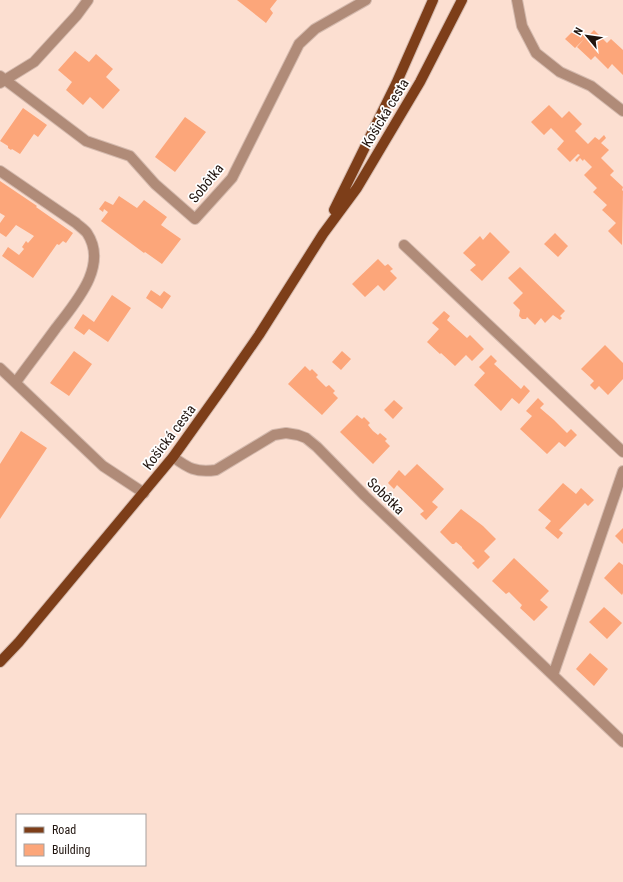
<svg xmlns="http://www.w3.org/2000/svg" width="623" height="882" font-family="'Roboto Condensed',sans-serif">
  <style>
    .building { fill: #fca67a }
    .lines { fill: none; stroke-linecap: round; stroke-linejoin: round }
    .minor-casing { stroke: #d4baae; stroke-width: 12 }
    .major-casing { stroke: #d4baae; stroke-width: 12 }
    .minor { stroke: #b08b78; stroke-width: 10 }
    .major { stroke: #7d3e19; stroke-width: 10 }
    .labels { text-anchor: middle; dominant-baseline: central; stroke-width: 3.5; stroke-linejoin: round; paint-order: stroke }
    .street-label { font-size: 14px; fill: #20140e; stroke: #fff }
  </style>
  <rect width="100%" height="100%" fill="#fcdfd1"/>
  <!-- building -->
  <path class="building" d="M237 0H277L270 9 273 13 266 23Z
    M577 27 587 37 594 30 607 43 611 39 623 50V75L612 64 608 69 595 56 591 60 577 47 585 38 575 48 565 39Z
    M75 51 89 62 96 54 113 69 106 77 120 90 103 109 90 97 83 105 66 90 72 82 58 70Z
    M549 105 562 118 569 111 582 124 575 131 588 144 595 137 599 140 604 135 606 138 601 143 609 150 601 158 614 171 610 175 623 187 622 190 623 191 622 245 608 231 616 223 602 210 607 205 593 192 597 188 584 175 592 167 584 159 583 161 580 158 577 162 575 160 580 155 578 154 570 162 557 149 564 141 551 128 544 135 531 122Z
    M23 108 47 125 38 137 34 134 20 154 12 149 11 150 8 148V146L0 141Z
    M185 117 206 132 175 172 155 157Z
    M0 181 37 206 36 207 73 233 66 243 63 241 59 245 57 244 33 278 2 256 8 247 19 255 24 249 22 247 26 241 28 243 34 236 16 225 6 237 0 233V223L5 216 0 213Z
    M119 196 137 208 144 200 167 217 161 225 181 239 162 264 145 252 144 253 101 221 108 212 104 209 103 212 99 209 105 201 113 205Z
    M490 232 510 252 482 281 470 270 476 265 463 253 480 236 483 240Z
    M555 233 568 246 558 257 544 244Z
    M378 259 385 266 388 264 393 269 390 271 397 278 384 291 378 285 365 297 352 284Z
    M520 267 565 311 560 316 562 318 560 320 553 315 545 323 541 318 535 325 527 317 526 319H522L519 316 520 310 513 303 523 293 508 278Z
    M151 290 160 296 164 291 171 296 162 309 146 298Z
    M112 295 131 308 108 342 89 329 84 335 74 328 83 314 94 322Z
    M444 311 450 316 447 320 467 338 470 335 484 349 472 361 466 355 455 366 441 353 440 354 427 342 439 329 432 323Z
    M605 345 623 363V379L608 395 599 386 595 390 590 385 594 381 581 369Z
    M74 351 92 364 69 396 50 383Z
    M342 351 351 359 341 370 332 362Z
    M491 355 497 361 494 364 521 389 524 385 530 391 519 404 512 398 501 411 474 385 485 373 479 367Z
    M305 366 310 371 312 369 318 375 316 377 326 387 329 385 335 391 333 393 338 398 322 415 288 384Z
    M538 398 544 404 540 408 554 420 567 433 571 429 577 435 565 447 559 442 547 454 520 429 532 416 526 411Z
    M394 400 403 408 393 419 384 410Z
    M357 415 362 419 364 417 370 423 368 425 373 431 378 435 380 433 387 439 385 441 390 446 373 464 340 432Z
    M21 431 47 448 0 519V464Z
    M417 464 444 489 432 502 438 507 426 520 420 514 424 511 397 485 394 489 388 483 399 470 405 476Z
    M563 483 576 494 581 488 594 500 588 506 585 503 559 530 563 533 558 539 545 528 551 521 538 510Z
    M461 509 483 526 496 539 484 551 490 557 478 569 472 563 475 561 462 548V547L456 542 454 544H452L440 532Z
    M623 528V544L615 536Z
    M514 558 549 591 540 600 548 607 534 621 520 608 522 605 509 592 506 594 492 581Z
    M619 562 623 565V593L622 595 604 578Z
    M604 607 622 623 607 639 589 622Z
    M590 653 608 669 594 686 576 669Z"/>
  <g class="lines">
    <defs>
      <path id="minor" d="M517 0 522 26 536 53 560 72 591 86 623 111
        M0 76 86 141 130 156 155 184 195 219 232 178 299 44 315 29 366 0
        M0 83 34 62 77 15 88 0
        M0 171 76 223C79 226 84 229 87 233 109 266 75 303 56 328 43 346 29 364 16 382
        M404 245 623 452
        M0 368 103 466 144 493
        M173 457C188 468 196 473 216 470L274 435 286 433 298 435 306 438 317 447 365 496 623 742
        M553 675 623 471"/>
      <path id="major" d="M334 210 396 84 433 0
        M0 662 19 642 173 457 223 387 259 335 323 234 357 188 420 82 462 0"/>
    </defs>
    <!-- minor casing -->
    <use href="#minor" class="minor-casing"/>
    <!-- major casing -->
    <use href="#major" class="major-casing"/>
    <!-- minor -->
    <use href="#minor" class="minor"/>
    <!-- major -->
    <use href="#major" class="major"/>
  </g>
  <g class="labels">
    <!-- street labels -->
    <g class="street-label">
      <text transform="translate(385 113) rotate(-59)">Košická cesta</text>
      <text transform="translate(206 183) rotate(-51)">Sobôtka</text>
      <text transform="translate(169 437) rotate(-53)">Košická cesta</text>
      <text transform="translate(386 496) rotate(44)">Sobôtka</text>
    </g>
  </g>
  <!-- legend -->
  <rect x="16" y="814" width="130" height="52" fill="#ffffff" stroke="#a6a19f"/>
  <rect x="24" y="827" width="20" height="6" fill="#7d3e19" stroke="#a6a19f"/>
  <text x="52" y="834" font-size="12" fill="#20140e">Road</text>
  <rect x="24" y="844" width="20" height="12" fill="#fca67a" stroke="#a6a19f"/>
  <text x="52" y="854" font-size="12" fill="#20140e">Building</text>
  <!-- north arrow -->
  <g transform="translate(587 36) rotate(299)" stroke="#ffffff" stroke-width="3" paint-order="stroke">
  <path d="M0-3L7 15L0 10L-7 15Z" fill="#20140e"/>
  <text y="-6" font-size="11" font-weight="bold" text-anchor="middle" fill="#20140e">N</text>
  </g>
</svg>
